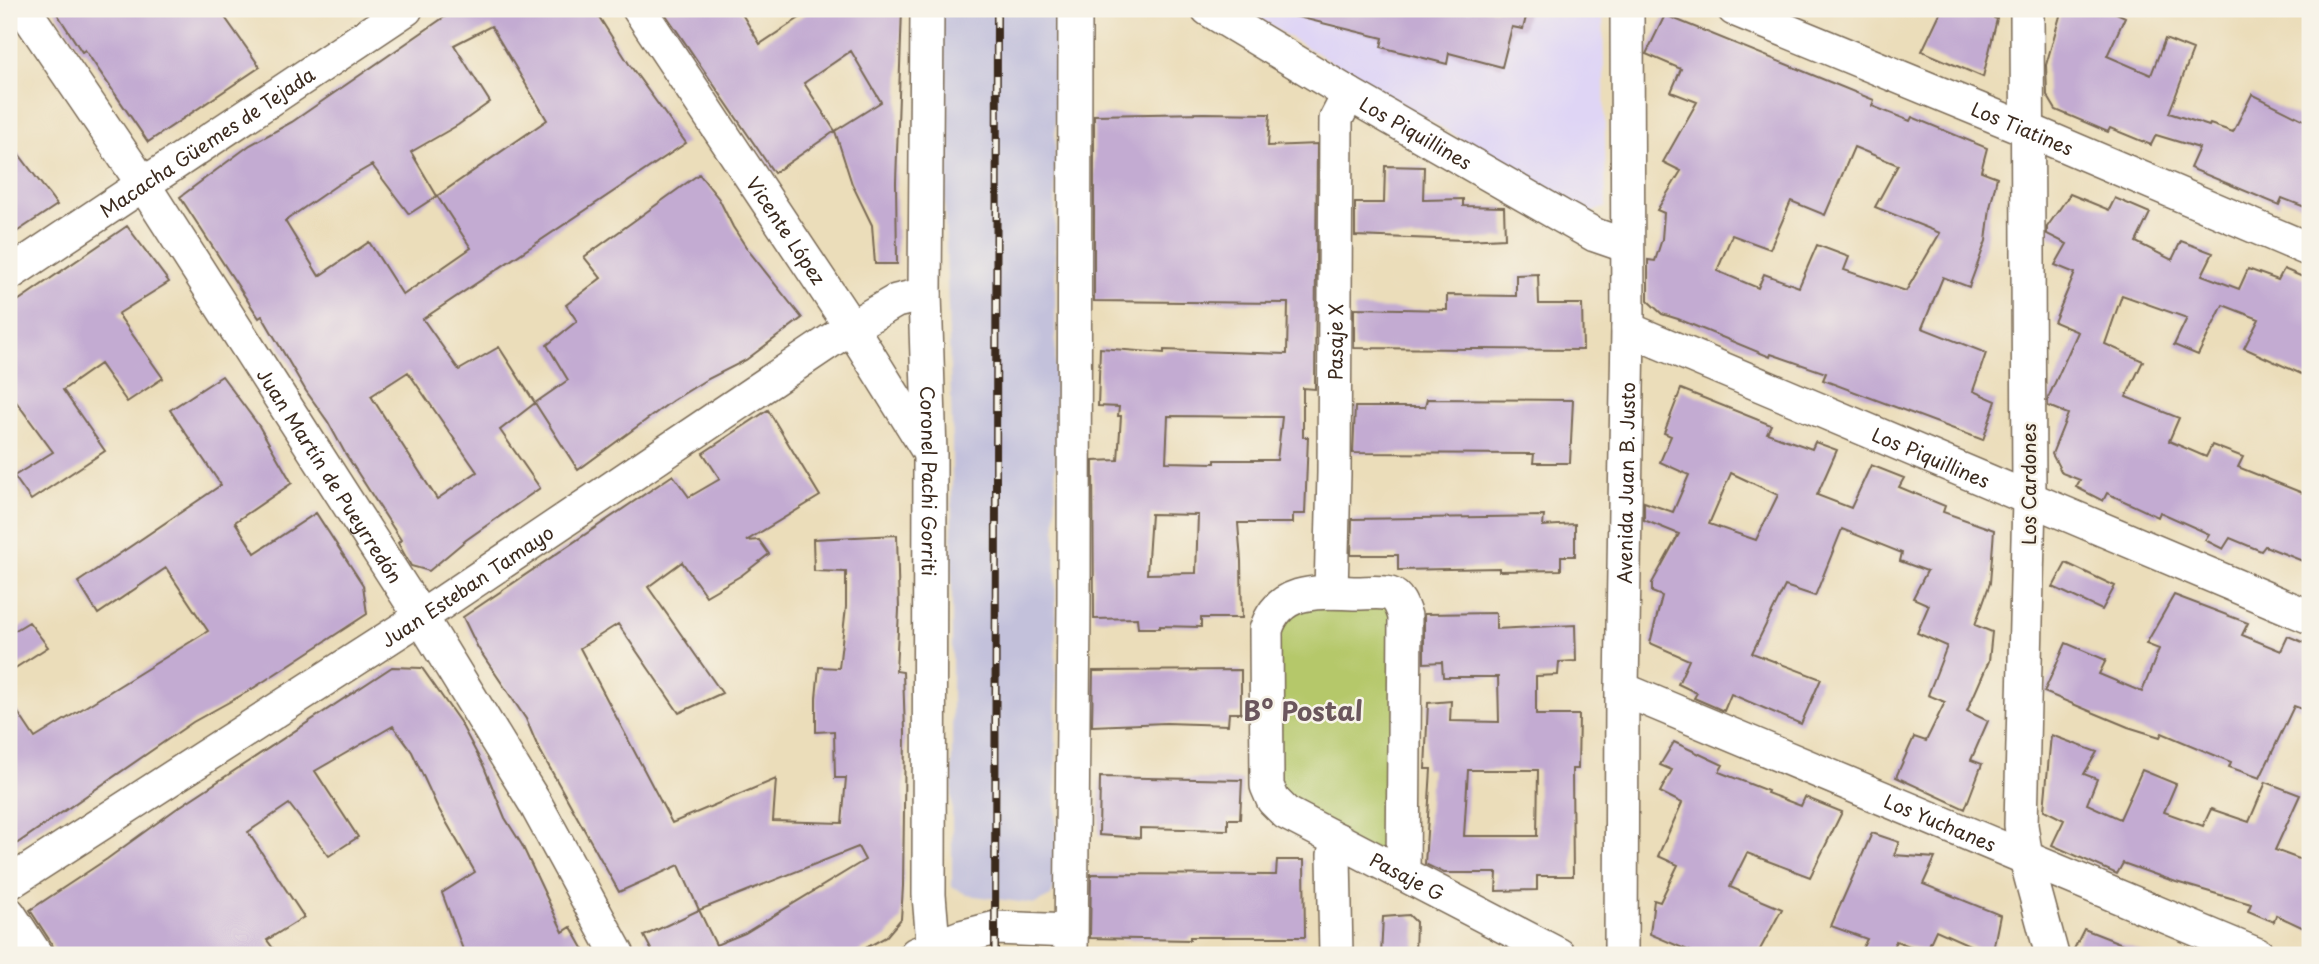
<svg xmlns="http://www.w3.org/2000/svg" width="2319" height="964" font-family="'Playpen Sans',sans-serif">
  <style>
    .built { fill: #dfd5f5 }
    .industrial { fill: #c3c1db }
    .green { fill: #b5c86b; stroke: #787944; stroke-width: 2 }
    .building { fill: #c3abd2; fill-rule: evenodd }
    .lines { fill: none; stroke-linecap: round; stroke-linejoin: round }
    .minor-casing { stroke: #796955; stroke-width: 36 }
    .minor { stroke: #fff; stroke-width: 33 }
    .rail-casing { stroke: #3b2a1e; stroke-width: 8 }
    .rail { stroke: #f7f3e8; stroke-width: 5; stroke-dasharray: 16; stroke-linecap: butt }
    .labels { text-anchor: middle; dominant-baseline: central; stroke-width: 5; stroke-linejoin: round; paint-order: stroke }
    .street-label { font-size: 19px; fill: #3b2a1e; stroke: #f7f3e8 }
    .district-label { font-size: 26px; font-weight: bold; fill: #6b575d; stroke: #f7f3e8 }
  </style>
  <rect width="100%" height="100%" fill="#f7f3e8"/>
  <filter id="ink" filterUnits="userSpaceOnUse"><feTurbulence type="fractalNoise" baseFrequency=".0143" numOctaves="2"/><feDisplacementMap in="SourceGraphic" scale="14" xChannelSelector="R" yChannelSelector="G"/><feConvolveMatrix kernelMatrix="1 2 1 2 8 2 1 2 1" color-interpolation-filters="sRGB"/></filter>
  <filter id="wash" filterUnits="userSpaceOnUse"><feTurbulence type="fractalNoise" baseFrequency=".00686" numOctaves="4" result="noise"/><feDisplacementMap in="SourceGraphic" scale="28" xChannelSelector="R" yChannelSelector="G"/><feGaussianBlur stdDeviation="1.57" result="paint"/><feColorMatrix in="noise" values="0 0 0 0 0 0 0 0 0 0 0 0 0 0 0 0 0 1.4 0 .05"/><feComposite in="paint" operator="in"/></filter>
  <g filter="url(#wash)">
    <rect width="100%" height="100%" fill="#ebddba"/>
    <!-- built -->
    <path class="built" d="M1242 9H1603L1606 207 1588 214Z"/>
    <!-- industrial -->
    <path class="industrial" d="M938 9H1055L1056 882 1051 896 1035 904 967 895 952 886V427Z"/>
    <!-- green -->
    <path class="green" d="M1391 594 1403 872 1273 800 1277 607Z"/>
    <g id="blocks">
      <!-- building -->
      <path class="building" d="M54 9H219L260 67 148 142 85 50 82 52Z
        M456 9H594L629 64 686 143 423 319 459 370 499 347 535 403 500 430 540 488 466 540 429 571 411 566 398 543 401 540 345 453 328 422 306 391 262 316 259 318 180 197 250 145 292 122ZM491 26 547 120 437 196 411 152 458 125 490 102 454 45ZM372 165 409 214 437 196 471 248 403 295 369 242 319 276 285 221 337 185ZM408 372 477 472 437 499 371 396Z
        M662 9H739L760 44 813 9H902L896 182 897 264H875L872 225 852 184 835 131 774 173ZM851 51 881 102 835 131 804 83Z
        M1295 9H1457L1470 12V9H1528L1523 29 1512 27 1502 67 1449 53 1447 64 1381 47 1383 38 1294 16Z
        M1942 9H1970L1997 19 1983 77 1922 51Z
        M2062 9H2108L2125 17 2107 56 2151 75 2165 39 2193 50 2169 113 2209 126 2210 124 2233 132 2252 94 2310 123V209L2282 198 2279 205 2190 168 2199 148 2156 135 2151 145 2110 128 2108 132 2056 110 2047 95 2046 65Z
        M1665 15 1874 100 1872 106 1910 121 1912 117 1987 148 1981 171 1997 177 1990 208 1986 241 1969 287 1943 277 1922 328 1986 353 1973 391 1996 401 1983 440 1823 380 1826 373 1771 354 1770 357 1678 319 1662 314 1648 301V260L1655 261 1662 239 1664 213 1657 210 1681 171 1663 162 1697 102 1671 92 1681 69 1646 54ZM1854 147 1898 165 1875 207 1940 233 1906 291 1844 270 1849 257 1817 245 1799 287 1764 274 1758 288 1717 271 1732 235 1770 249 1791 201 1825 215Z
        M1204 113 1270 114 1268 146 1317 144 1315 389 1303 388V437H1308L1305 514H1293V523H1238L1241 561 1242 618H1201V627L1160 626V628H1138L1137 618 1094 619 1093 461 1118 460 1121 416H1118L1119 407 1098 406 1100 348 1164 353V350L1287 354 1288 303 1094 301V115ZM1168 416 1282 417 1277 460H1215V463L1166 462ZM1151 514 1198 515 1196 573 1147 574Z
        M9 141 57 205 9 237Z
        M1385 166 1424 167 1423 200 1463 199V206L1504 207 1505 238 1465 240 1355 236V203H1384Z
        M699 174 719 199 733 227 748 250 802 318 746 360 704 381 672 401 578 470 535 403 568 380 547 345 577 321 566 305 601 278 584 257Z
        M2070 194 2109 210 2115 198 2150 213 2136 242 2172 260 2181 241 2213 253 2202 275 2239 289 2248 269 2278 280 2284 269 2310 280V378L2244 348 2259 319 2223 305 2198 355 2174 345 2187 318 2122 295 2105 344 2143 361 2126 397 2179 418 2169 441 2206 457 2212 445 2243 457 2238 467 2310 496V564L2265 546 2261 551 2230 538 2223 549 2205 540 2209 534 2160 512 2158 517 2107 493 2103 501 2076 487 2080 480 2062 473 2052 454 2068 414 2048 406V398L2078 332 2054 322 2075 273 2055 265 2067 244 2047 234V227Z
        M127 226 169 282 118 314 163 378 127 402 100 364 63 390 105 451 31 500 14 476 53 452 9 392V307Z
        M1538 274 1539 304H1582L1583 350 1354 348V308L1447 310V295L1516 296V275Z
        M222 376 259 426 292 483 235 522 255 553 316 513 363 585 367 614 249 691 193 722 9 849V699L35 738 208 631 166 568 98 614 78 582 221 485 170 410Z
        M1681 389 1771 425 1767 433 1812 449 1815 442 1837 450 1817 495 1851 508 1871 465 1904 478 1899 487 1945 506 1943 512 1994 530 1990 583 1975 625 1992 632 1989 661 1967 711 1988 721 1971 760 1982 764 1965 809 1896 777 1914 737 1926 741 1945 702 1928 695 1947 646 1917 633 1929 605 1913 598 1927 571 1900 561 1902 553 1842 529 1815 596 1785 586 1752 653 1821 679 1801 724 1731 694 1724 711 1694 698 1697 693 1678 684 1689 660 1650 643 1662 596 1652 592V583L1679 534 1644 520V502L1673 512 1689 475 1660 462 1671 436 1664 433ZM1731 473 1778 495 1756 540 1709 524Z
        M1427 399 1573 400 1570 463H1533L1534 454 1353 453 1355 407H1425Z
        M768 410 820 496 746 541 759 540 769 554 742 575 706 596 682 562 648 587 722 693 679 713 618 624 580 648 672 823 776 779 773 821 842 823 846 778H835L834 731 816 732V698L819 667 839 668 846 607V572L814 571 813 539 897 535 899 610 896 671 903 672 905 732 903 886 901 919 886 937 853 955H654L644 936 699 910 679 865 619 892 537 745 526 719 478 648 463 617 673 475 689 497 720 479 703 453ZM858 847 865 860 745 933 716 945 699 910Z
        M1544 516 1543 526 1575 524V556H1561V570L1499 571V568L1398 570V555H1351L1352 519Z
        M2066 563 2115 586 2102 610 2053 587Z
        M2174 595 2248 623 2242 635 2281 651 2288 636 2310 645V712L2294 706 2260 778 2229 767 2231 762 2162 733 2160 737 2128 727 2044 692 2066 643 2106 660 2099 674 2142 692 2159 649 2146 644Z
        M1496 613V629L1575 625 1576 661 1559 662 1558 675 1536 676V715H1579L1578 769H1572L1573 876H1537V890L1496 891 1497 873H1444L1425 864 1431 769H1425L1428 703 1451 701 1450 721 1499 722 1498 677H1443L1442 662 1424 663V614ZM1468 770H1538L1537 836H1464Z
        M29 622 48 647 9 672V634Z
        M392 667 422 668 460 722 484 767 505 818 522 845 563 932 571 927 587 955H465L442 893 475 872 437 806 412 752 393 726 315 771 358 837 329 856 289 804 248 832 304 917 267 940 278 955H56L52 944 30 910 107 859 176 809Z
        M1241 670V713H1229L1228 725 1166 723 1092 726 1093 671Z
        M2051 735 2097 752 2084 774 2097 779 2087 804 2120 819 2142 770 2176 784 2164 812 2203 826 2211 809 2249 822 2266 782 2300 795 2275 850 2310 863V931L2276 915 2274 922 2248 911 2251 904 2176 882 2123 863 2117 874 2052 845 2064 820 2044 810Z
        M1674 742 1723 765 1719 772 1768 791 1767 793 1801 806 1805 797 1842 812 1810 877 1747 853 1730 887 1782 909 1757 955H1699L1650 934 1654 900 1660 902 1678 865 1658 856 1682 803 1660 792 1672 770 1660 765Z
        M1100 777 1242 780 1240 819H1228V830L1140 828V838L1099 835Z
        M1872 833 1899 842 1894 855 1935 858 1923 884 2000 915 1992 955 1936 930 1926 952 1896 941 1889 955H1878L1862 949 1867 939 1831 926Z
        M1277 860H1304L1305 937H1190V940L1090 938 1091 874 1276 875Z
        M1409 915 1416 922 1415 955H1381L1383 917Z
        M2084 929 2148 954V955H2071Z"/>
    </g>
  </g>
  <g filter="url(#ink)">
    <use href="#blocks" fill-opacity="0" stroke="#796955" stroke-width="2"/>
    <g class="lines">
      <defs>
        <g id="minor">
          <path id="s1" d="M24 9 143 184 421 617 535 803 618 955"/>
          <path id="s2" d="M639 9 851 327 929 452"/>
          <path id="s3" d="M927 9 925 294 930 454 929 895 934 955"/>
          <path id="s4" d="M1208 9 1349 94 1563 217 1595 235 1627 246"/>
          <path id="s5" d="M1734 9 2026 129 2310 250"/>
          <path d="M2027 9 2029 499 2021 825 2026 859 2052 955"/>
          <path id="s6" d="M9 274 406 9"/>
          <path id="s7" d="M1628 329 2310 617"/>
          <path id="s8" d="M1331 592 1334 473 1336 119 1349 94"/>
          <path id="s9" d="M1622 689 2258 955"/>
          <path id="s10" d="M1403 872 1405 616C1402 608 1399 597 1390 594 1381 591 1367 593 1357 593 1320 592 1279 587 1266 630L1267 786 1273 800 1286 813 1559 955"/>
          <path id="s11" d="M9 883 421 617 851 327 896 301 925 294"/>
          <path d="M9 914 36 955"/>
          <path d="M916 954 961 937 996 928 1070 931"/>
          <path d="M1071 955 1074 603 1075 9"/>
          <path d="M1336 955 1334 855 1338 840"/>
          <path id="s12" d="M1621 955 1622 689 1628 329 1627 9"/>
        </g>
      </defs>
      <!-- minor casing -->
      <use href="#minor" class="minor-casing"/>
      <!-- minor -->
      <use href="#minor" class="minor"/>
      <defs>
        <path id="rail" d="M995 955 997 9"/>
      </defs>
      <!-- rail casing -->
      <use href="#rail" class="rail-casing"/>
      <!-- rail -->
      <use href="#rail" class="rail"/>
    </g>
  </g>
  <g class="labels">
    <!-- street labels -->
    <g class="street-label">
      <text stroke="none"><textPath href="#s5" startOffset="312">Los Tiatines</textPath></text>
      <text stroke="none"><textPath href="#s4" startOffset="242">Los Piquillines</textPath></text>
      <text stroke="none"><textPath href="#s6" startOffset="238">Macacha Güemes de Tejada</textPath></text>
      <text stroke="none"><textPath href="#s2" startOffset="266">Vicente López</textPath></text>
      <text stroke="none"><textPath href="#s8" startOffset="250">Pasaje X</textPath></text>
      <text stroke="none"><textPath href="#s7" startOffset="329">Los Piquillines</textPath></text>
      <text stroke="none"><textPath href="#s1" startOffset="558">Juan Martín de Pueyrredón</textPath></text>
      <text stroke="none"><textPath href="#s3" startOffset="472">Coronel Pachi Gorriti</textPath></text>
      <text stroke="none"><textPath href="#s12" startOffset="472">Avenida Juan B. Justo</textPath></text>
      <text transform="translate(2028 484) rotate(-90)">Los Cardones</text>
      <text stroke="none"><textPath href="#s11" startOffset="546">Juan Esteban Tamayo</textPath></text>
      <text stroke="none"><textPath href="#s9" startOffset="345">Los Yuchanes</textPath></text>
      <text stroke="none"><textPath href="#s10" startOffset="751">Pasaje G</textPath></text>
    </g>
    <!-- district labels -->
    <g class="district-label">
      <text x="1303" y="710">Bº Postal</text>
    </g>
  </g>
  <!-- margin -->
  <rect width="2319" height="964" fill="none" stroke="#f7f3e8" stroke-width="35"/>
</svg>
